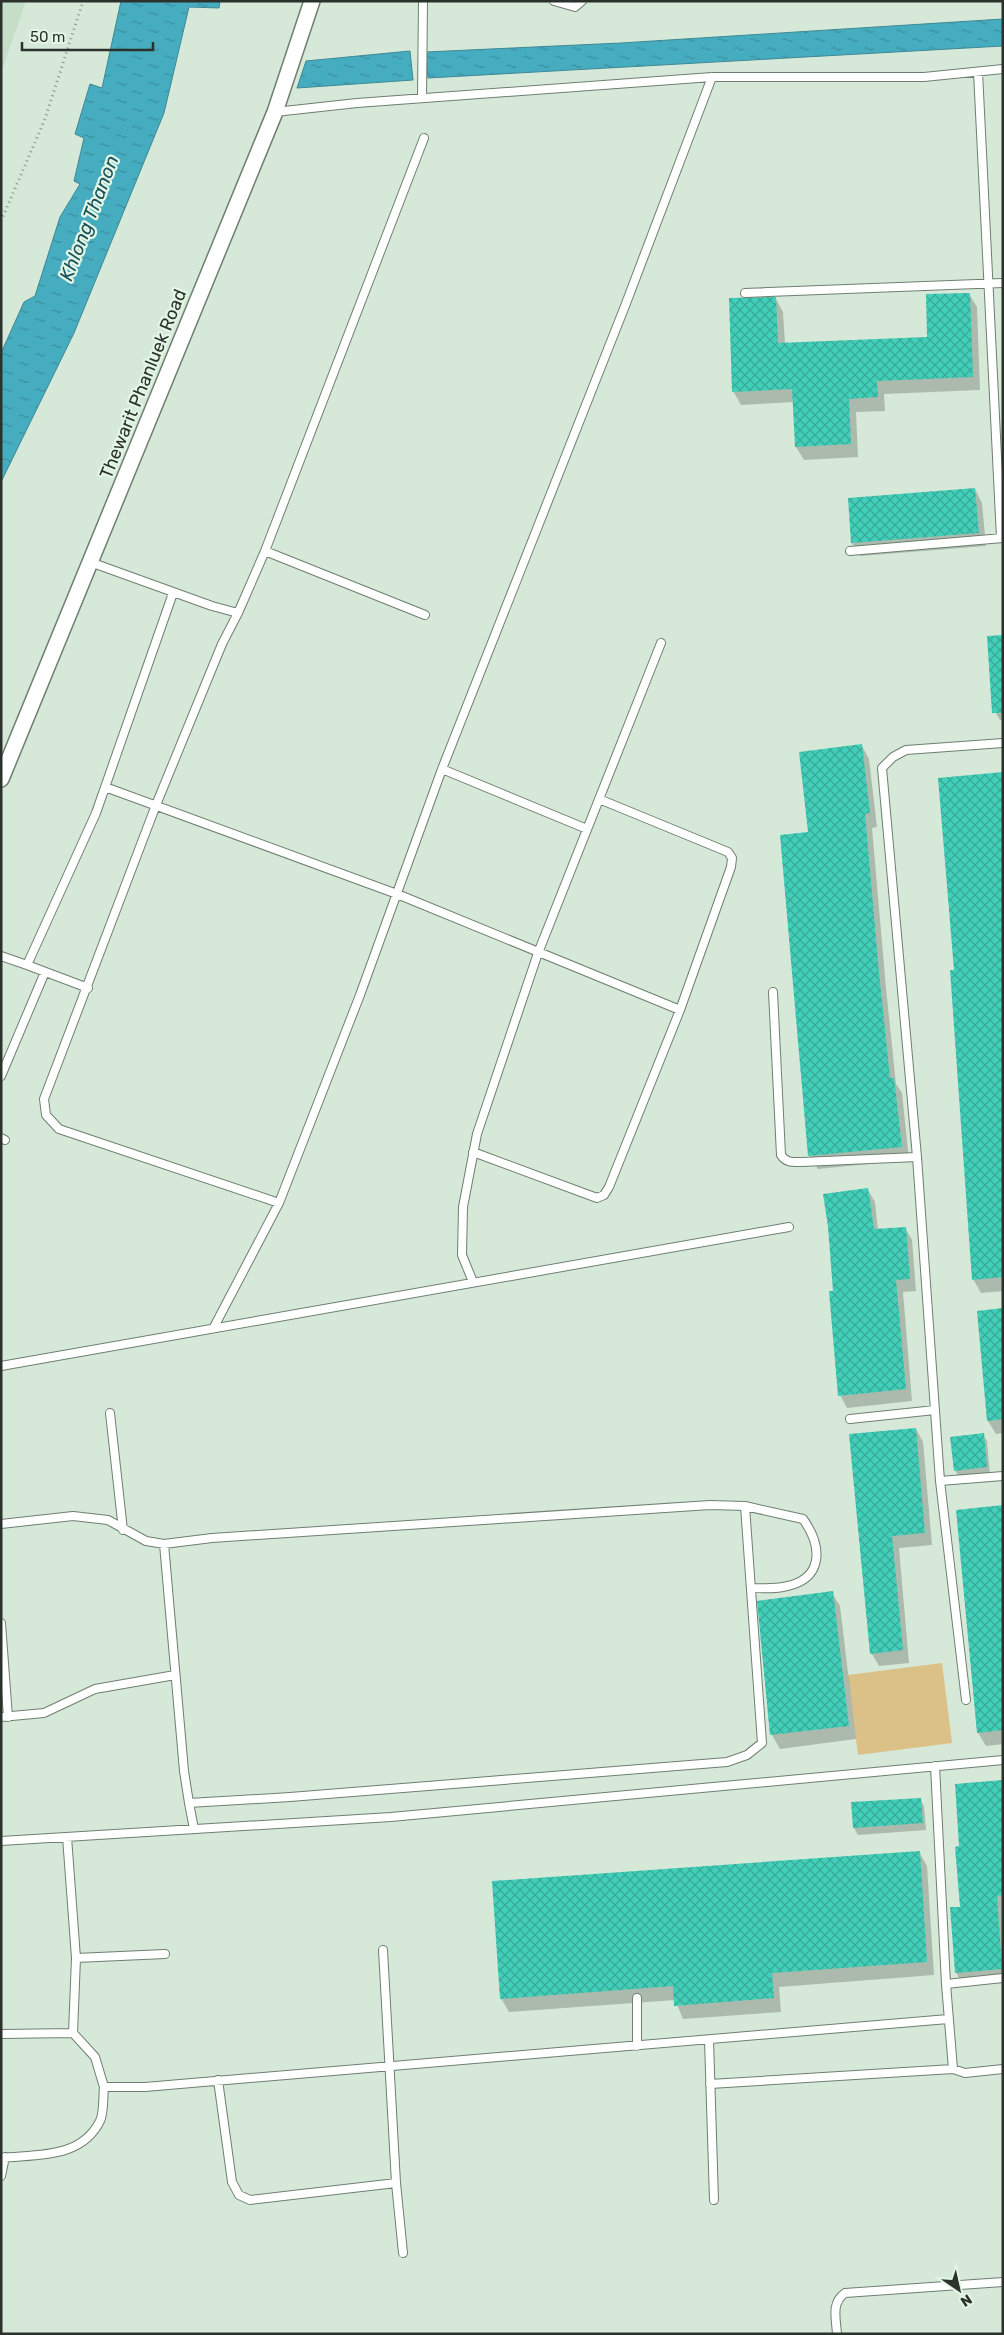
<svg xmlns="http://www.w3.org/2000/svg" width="1004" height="2335" font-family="Rubik,sans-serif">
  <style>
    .built { fill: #c5dec8 }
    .grass { fill: #dbc087 }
    .water { fill: url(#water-ripples); stroke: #3e8894 }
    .shadow { fill: #0003 }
    .building { fill: url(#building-cross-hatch) }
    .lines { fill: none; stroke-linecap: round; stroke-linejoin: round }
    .service-casing { stroke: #6e7f70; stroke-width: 10 }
    .minor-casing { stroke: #6e7f70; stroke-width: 18 }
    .path { stroke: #879589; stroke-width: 3; stroke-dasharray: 1 4; stroke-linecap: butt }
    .service { stroke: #fff; stroke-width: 8 }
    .minor { stroke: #fff; stroke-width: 15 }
    .labels { text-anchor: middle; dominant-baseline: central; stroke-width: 4.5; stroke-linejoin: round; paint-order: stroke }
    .street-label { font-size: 18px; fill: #2b322c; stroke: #e3f6e5 }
    .water-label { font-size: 19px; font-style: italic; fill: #16515c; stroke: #e3f6e5 }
  </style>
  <defs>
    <pattern id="water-ripples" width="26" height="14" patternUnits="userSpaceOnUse" patternTransform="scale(1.25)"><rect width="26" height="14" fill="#46adc1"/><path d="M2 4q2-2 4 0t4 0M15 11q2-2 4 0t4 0" fill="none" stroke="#3b8d9d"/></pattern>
    <pattern id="building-cross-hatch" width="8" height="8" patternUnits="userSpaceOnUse" patternTransform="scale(1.25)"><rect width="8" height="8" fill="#42cfb9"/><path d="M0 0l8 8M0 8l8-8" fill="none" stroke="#37a997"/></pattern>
  </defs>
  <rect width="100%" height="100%" fill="#d6e9d8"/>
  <!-- built -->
  <path class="built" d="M1 1H26L1 73Z"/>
  <!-- grass -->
  <path class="grass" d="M942 1663 952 1743 858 1755 848 1675Z"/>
  <!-- water -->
  <path class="water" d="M121 1H220L219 8 189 7 164 113 74 333 1 482V353L24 302 35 296 60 217 80 184 74 181 84 138 75 134 90 84 102 88Z
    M1003 19V46L428 78 426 52 621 43Z
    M410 51 413 80 297 88 306 61Z"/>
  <!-- shadow -->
  <path class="shadow" d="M969 294 977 307 980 390 884 394 885 411 856 412 858 457 804 460 796 447 794 402 741 405 733 391 776 299 783 312 785 344 929 338Z
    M975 489 982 503 986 546 860 556 852 543Z
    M1003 637V720H1000L992 707Z
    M862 746 869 759 877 827 872 828 886 988 896 1084 902 1093 909 1160 818 1169 810 1156 809 833Z
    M1003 773V1291L981 1293 973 1279 955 971Z
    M868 1190 875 1202 878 1230 905 1228 912 1240 916 1291 903 1292 912 1401 847 1408 840 1395 834 1292Z
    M1003 1309V1433L996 1434 988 1421Z
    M916 1429 923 1442 932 1545 899 1548 909 1663 879 1666 872 1654 850 1436Z
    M983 1435 987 1441 990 1474 959 1477 955 1470Z
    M1003 1506V1744L986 1746 978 1733 958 1511Z
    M832 1593 840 1606 856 1739 780 1749 772 1735Z
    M1003 1782V1981L962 1984 956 1972 961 1908V1847Z
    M920 1799 924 1806 926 1830 858 1835 854 1828 852 1804Z
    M919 1852 927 1866 934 1975 779 1987 781 2012 683 2019 675 2000 509 2012 501 1998Z"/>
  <!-- building -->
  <path class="building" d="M970 293 973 377 877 381 878 397 849 399 851 444 795 447 792 389 732 392 729 298 776 297 778 343 927 337 926 294Z
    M975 488 979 533 851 543 848 498Z
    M1003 635V713H992L987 636Z
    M862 744 870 813 865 814 879 973 890 1078H894L902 1147 808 1156 780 835 808 832 799 752Z
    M1003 772V1277L972 1280 950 970H954L938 778Z
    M868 1188 874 1229 906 1227 910 1279 896 1280 906 1389 838 1396 829 1291H833L828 1227 823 1194Z
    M1003 1308V1419L987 1421 977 1311Z
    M916 1428 925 1533 892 1536 903 1650 870 1654 849 1434Z
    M984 1433 987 1467 954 1471 950 1437Z
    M1003 1505V1730L977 1733 956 1510Z
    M833 1591 849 1726 770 1735 757 1601Z
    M1003 1780V1895L997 1896 1002 1969 955 1973 950 1907H960L955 1847 959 1846 955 1784Z
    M921 1798 923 1823 853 1828 851 1802Z
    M920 1851 927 1962 772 1973 774 1998 674 2006 673 1986 500 1999 492 1881Z"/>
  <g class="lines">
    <defs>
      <path id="service" d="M554 1 575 7 582 1
        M978 72 1001 538
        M422 98 423 1
        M275 112 357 103 712 77H924L1003 69
        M745 293 1003 283
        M265 551 425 615
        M850 551 1003 538
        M90 562 212 606 238 613 222 644 156 805 44 1099 46 1115 59 1129 279 1203
        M238 613 265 551 424 138
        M1003 743 906 750 893 757 882 768 917 1157 940 1481 1003 1476
        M442 769 587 829
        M105 787 397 894 680 1010
        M1 956 27 965
        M88 988 27 965 96 813 173 593
        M773 992 781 1155C786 1163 793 1162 802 1162L917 1157
        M1 1076 45 972
        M1 1138 5 1140
        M473 1152 597 1198 604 1195 609 1187 680 1010 731 867 732 858 728 852 599 799
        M473 1282 462 1255 463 1207 477 1134 538 953 661 643
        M214 1327 279 1203 360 995 442 769 625 306 712 77
        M1 1366 789 1227
        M110 1413 123 1530
        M850 1419 935 1410
        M940 1481 966 1700
        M745 1506 803 1519C823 1547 824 1580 783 1587 773 1589 762 1588 751 1588
        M1 1524 73 1516 108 1520 146 1541 164 1544 212 1538 710 1505 745 1506 762 1743 747 1755 727 1762 290 1797 189 1803 184 1771 164 1544
        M1 1623 8 1717
        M1 1717 44 1713 95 1689 175 1675
        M935 1766 946 1984 953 2069
        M189 1803 194 1829
        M67 1837 76 1958 73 2033 95 2057 104 2087H145L948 2019
        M1 1841 391 1817 1003 1760
        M383 1950 396 2183 403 2253
        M76 1958 165 1954
        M946 1984 1003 1978
        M637 1998V2046
        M1 2034 73 2033
        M709 2040 714 2200
        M218 2080 232 2182 239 2195 250 2200 396 2183
        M710 2084 953 2069 965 2073 1003 2069
        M1 2158C37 2154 81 2159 100 2121 104 2113 103 2097 104 2087
        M1 2176 5 2157
        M837 2334C836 2318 831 2303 845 2293L1003 2282"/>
      <path id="minor" d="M1 779 275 112 312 1"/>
    </defs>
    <!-- service casing -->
    <use href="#service" class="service-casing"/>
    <!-- minor casing -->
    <use href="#minor" class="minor-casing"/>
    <!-- path -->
    <path class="path" d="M1 221 45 119 83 1"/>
    <!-- service -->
    <use href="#service" class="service"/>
    <!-- minor -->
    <use href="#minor" class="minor"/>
  </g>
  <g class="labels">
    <!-- street labels -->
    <g class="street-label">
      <text transform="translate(143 384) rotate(-68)">Thewarit Phanluek Road</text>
    </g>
    <!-- water labels -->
    <g class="water-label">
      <text transform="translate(89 218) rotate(-69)">Khlong Thanon</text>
    </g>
  </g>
  <!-- border -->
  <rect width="1004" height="2335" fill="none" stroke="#2b322c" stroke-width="5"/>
  <!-- north arrow -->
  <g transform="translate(959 2290) rotate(146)" stroke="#e3f6e5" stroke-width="4" paint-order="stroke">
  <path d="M0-4L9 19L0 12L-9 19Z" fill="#2b322c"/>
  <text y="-8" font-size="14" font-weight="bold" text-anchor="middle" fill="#2b322c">N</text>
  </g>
  <!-- scale -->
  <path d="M22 42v8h131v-8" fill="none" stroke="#2b322c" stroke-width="2.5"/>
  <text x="30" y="42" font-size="15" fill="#2b322c" stroke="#e3f6e5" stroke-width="4" paint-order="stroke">50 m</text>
</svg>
